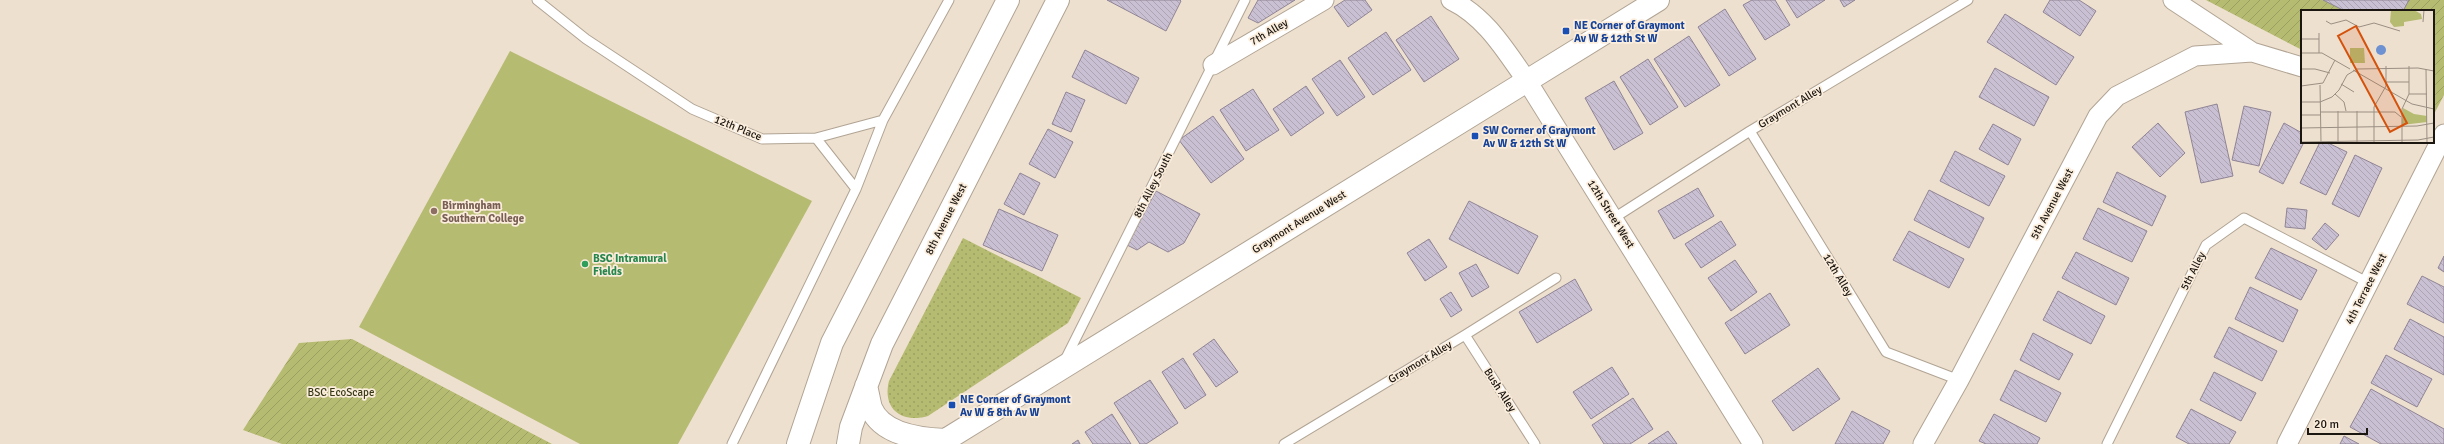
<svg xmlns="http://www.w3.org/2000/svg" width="2444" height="444" font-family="Signika,sans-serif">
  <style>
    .grass { fill: url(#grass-dots) }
    .garden { fill: url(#garden-furrows) }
    .pitch { fill: #b5bb71 }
    .building { fill: url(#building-back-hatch); stroke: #8e8495 }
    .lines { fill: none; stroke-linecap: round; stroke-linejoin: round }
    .service-casing { stroke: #b1a494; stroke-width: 11 }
    .minor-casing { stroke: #b1a494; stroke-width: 21 }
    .secondary-casing { stroke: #b1a494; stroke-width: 24 }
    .service { stroke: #fff; stroke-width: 9 }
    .minor { stroke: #fff; stroke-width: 19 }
    .secondary { stroke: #fff; stroke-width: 22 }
    .transit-dot { fill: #1a4fb4; stroke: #fbeddc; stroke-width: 1.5 }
    .education-dot { fill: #8d6e63; stroke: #fbeddc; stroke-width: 1.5 }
    .leisure-dot { fill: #2e9e5b; stroke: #fbeddc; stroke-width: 1.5 }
    .labels { text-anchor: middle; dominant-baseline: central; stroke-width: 3.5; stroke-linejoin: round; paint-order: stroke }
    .transit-label { font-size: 11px; font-weight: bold; fill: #164399; stroke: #fbeddc; text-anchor: start }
    .street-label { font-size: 11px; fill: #1b1610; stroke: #fbeddc }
    .education-label { font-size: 11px; font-weight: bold; fill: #785e54; stroke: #fbeddc; text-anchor: start }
    .leisure-label { font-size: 11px; font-weight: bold; fill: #27864d; stroke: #fbeddc; text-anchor: start }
    .park-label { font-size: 11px; fill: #373916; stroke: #fbeddc }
    .inset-road { fill: none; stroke: #9a8f83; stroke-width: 1 }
    .view { fill: #d4520c; fill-opacity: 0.15; stroke: #d4520c; stroke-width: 2 }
    .inset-edge { fill: none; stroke: #1b1610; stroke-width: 2 }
  </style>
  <defs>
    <pattern id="grass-dots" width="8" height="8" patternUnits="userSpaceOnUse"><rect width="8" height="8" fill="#b5bb71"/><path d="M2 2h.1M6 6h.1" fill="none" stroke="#9ba061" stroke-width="1.8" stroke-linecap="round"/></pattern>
    <pattern id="garden-furrows" width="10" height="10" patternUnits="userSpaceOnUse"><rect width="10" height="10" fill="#b5bb71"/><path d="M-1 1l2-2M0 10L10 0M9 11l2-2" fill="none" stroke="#9ba061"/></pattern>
    <pattern id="building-back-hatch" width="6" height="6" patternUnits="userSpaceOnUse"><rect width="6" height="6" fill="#cac0d3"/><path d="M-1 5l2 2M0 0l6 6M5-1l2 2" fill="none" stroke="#ada4b4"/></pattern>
  </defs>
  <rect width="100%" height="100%" fill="#eee0cf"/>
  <!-- grass -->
  <path class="grass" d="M963 238 1081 298 1068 323 928 416C901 424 882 408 889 381Z"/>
  <!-- garden -->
  <path class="garden" d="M2206 0H2444V95L2433 116V11H2302V50Z
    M352 339 552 444H282L243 430 299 343Z"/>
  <!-- pitch -->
  <path class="pitch" d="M510 51 812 201 678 444H580L359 327Z"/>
  <!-- building -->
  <path class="building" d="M1107 0H1180L1181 1 1166 31Z
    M1258 0H1295L1258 23 1248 18Z
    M1345 0H1365L1372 10 1348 27 1334 7Z
    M1752 0H1775L1790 25 1765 40 1743 5Z
    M1786 0H1825L1797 18Z
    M1840 0H1855L1844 7Z
    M2050 0H2079L2096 11 2080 36 2043 12Z
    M2323 0H2409L2403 11H2345Z
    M1725 9 1756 59 1729 76 1698 27Z
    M2005 14 2074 57 2056 85 1987 42Z
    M1431 16 1459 59 1424 82 1396 40Z
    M1386 32 1411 70 1373 95 1348 58Z
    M1689 36 1720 85 1685 107 1654 59Z
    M1085 50 1139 78 1126 104 1072 77Z
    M1648 59 1678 107 1650 125 1620 77Z
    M1340 60 1365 97 1337 116 1312 79Z
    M1995 68 2049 97 2034 126 1979 97Z
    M1614 81 1643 133 1614 150 1585 98Z
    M1306 86 1324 113 1291 136 1273 109Z
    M1253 89 1279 130 1246 151 1220 110Z
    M1066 92 1085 100 1071 132 1052 124Z
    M2217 104 2233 176 2201 183 2185 112Z
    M2244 106 2271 112 2259 166 2232 160Z
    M1213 116 1244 159 1211 183 1179 140Z
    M2158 123 2185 153 2160 177 2132 147Z
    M2284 123 2302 133V142H2304L2283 184 2259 172Z
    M1993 124 2021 139 2008 165 1979 149Z
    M1048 129 1073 142 1055 178 1029 164Z
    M2320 142H2326L2347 152 2326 195 2300 183Z
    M1955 151 2005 176 1989 206 1940 181Z
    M2355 155 2382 168 2359 217 2332 204Z
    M2117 172 2166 196 2152 226 2103 202Z
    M1020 173 1040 183 1024 215 1004 204Z
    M1698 188 1714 216 1674 239 1658 211Z
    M1929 190 1984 218 1969 248 1914 220Z
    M1156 191 1200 214 1184 243 1168 252 1149 242 1137 250 1127 245Z
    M1469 201 1538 236 1518 274 1449 239Z
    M2098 208 2147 231 2132 262 2083 239Z
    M2287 208 2307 210 2305 229 2285 227Z
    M999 209 1058 235 1042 271 983 245Z
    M1721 221 1736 245 1701 268 1685 244Z
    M2325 223 2339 235 2326 250 2312 239Z
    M1909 231 1964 259 1949 288 1893 260Z
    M1429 239 1447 267 1425 281 1407 253Z
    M2271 248 2317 270 2301 300 2255 278Z
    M2076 252 2129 278 2116 305 2062 278Z
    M2444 256V272L2438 268Z
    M1735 260 1757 292 1731 311 1708 278Z
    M1476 264 1489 287 1472 297 1459 273Z
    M2422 276 2444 287V323L2407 304Z
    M1575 279 1592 310 1537 343 1519 312Z
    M2250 287 2298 310 2283 342 2235 319Z
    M2058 291 2105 316 2091 344 2043 320Z
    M1451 292 1462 310 1451 317 1440 299Z
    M1770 293 1790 325 1745 354 1725 323Z
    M2410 319 2444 337V375L2394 349Z
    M2229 327 2277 351 2262 381 2214 357Z
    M2033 333 2073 354 2059 380 2020 360Z
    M1214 339 1238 372 1216 387 1193 354Z
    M2386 355 2432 379 2417 407 2371 383Z
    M1183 358 1206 395 1185 409 1162 372Z
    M1612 367 1629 394 1591 419 1573 392Z
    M1818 368 1840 399 1793 431 1772 401Z
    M2015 370 2061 393 2046 422 2000 400Z
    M2214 372 2256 393 2241 421 2200 400Z
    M1150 380 1178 423 1146 444H1140L1114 403Z
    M2371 389 2444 429V444H2381L2350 427Z
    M1633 398 1653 429 1630 444H1604L1592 425Z
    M2191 409 2236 432 2229 444H2189L2176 437Z
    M1852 411 1890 431 1883 444H1835Z
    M1112 414 1131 444H1093L1085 432Z
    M1994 414 2040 438 2037 444H1986L1979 441Z
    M1668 431 1677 444H1648Z
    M2344 436 2359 444H2340Z
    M1078 440 1080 444H1072Z"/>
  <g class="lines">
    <defs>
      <path id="service" d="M537 0 586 39 692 109 762 139 816 138 883 120 949 0
        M1750 131 1886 352 1959 380
        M856 189 883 120
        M1614 218 1750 131 1968 0
        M1465 335 1535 444
        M1065 360 1245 0
        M732 444 856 189 816 138
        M1284 444 1465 335 1556 278
        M2107 444 2206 245 2244 218 2369 283"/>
      <path id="minor" d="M1451 0C1486 17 1505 50 1527 81L1753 444
        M2173 0 2252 52 2302 67
        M1213 65 1324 0
        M1923 444 1959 380 2098 116 2117 96 2195 56 2252 52
        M2287 444 2444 134"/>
      <path id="secondary" d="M866 386C868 393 869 401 871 408 882 435 920 439 945 440
        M798 444 832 343 1008 0
        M848 444 851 427 882 344 1058 0
        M939 444 1658 0"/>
    </defs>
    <!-- service casing -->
    <use href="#service" class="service-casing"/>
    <!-- minor casing -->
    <use href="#minor" class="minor-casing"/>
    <!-- secondary casing -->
    <use href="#secondary" class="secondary-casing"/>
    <!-- service -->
    <use href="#service" class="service"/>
    <!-- minor -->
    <use href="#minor" class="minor"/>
    <!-- secondary -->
    <use href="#secondary" class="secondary"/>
  </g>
  <!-- markers -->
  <g class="transit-dot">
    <rect x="1562" y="27" width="8" height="8" rx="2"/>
    <rect x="1471" y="132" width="8" height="8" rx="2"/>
    <rect x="948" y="401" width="8" height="8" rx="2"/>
  </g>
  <circle class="education-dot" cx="434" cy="211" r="4"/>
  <circle class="leisure-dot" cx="585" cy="264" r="4"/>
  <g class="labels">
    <!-- transit labels -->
    <g class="transit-label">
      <text x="1574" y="25">NE Corner of Graymont<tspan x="1574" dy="13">Av W &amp; 12th St W</tspan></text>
      <text x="1483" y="130">SW Corner of Graymont<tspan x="1483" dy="13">Av W &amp; 12th St W</tspan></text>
      <text x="960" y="399">NE Corner of Graymont<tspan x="960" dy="13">Av W &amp; 8th Av W</tspan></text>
    </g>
    <!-- street labels -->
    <g class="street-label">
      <text transform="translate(1269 32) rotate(-30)">7th Alley</text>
      <text transform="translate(1790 107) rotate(-31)">Graymont Alley</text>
      <text transform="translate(738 128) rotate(22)">12th Place</text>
      <text transform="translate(1153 185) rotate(-63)">8th Alley South</text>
      <text transform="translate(2052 204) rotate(-62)">5th Avenue West</text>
      <text transform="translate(1611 214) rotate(58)">12th Street West</text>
      <text transform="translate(946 219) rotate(-63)">8th Avenue West</text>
      <text transform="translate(1299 222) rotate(-32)">Graymont Avenue West</text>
      <text transform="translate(2193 271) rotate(-63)">5th Alley</text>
      <text transform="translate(1838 275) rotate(59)">12th Alley</text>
      <text transform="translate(2366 289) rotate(-63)">4th Terrace West</text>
      <text transform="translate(1420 362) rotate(-31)">Graymont Alley</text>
      <text transform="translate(1500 390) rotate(57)">Bush Alley</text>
    </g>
    <!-- education labels -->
    <g class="education-label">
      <text x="442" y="205">Birmingham<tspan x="442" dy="13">Southern College</tspan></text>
    </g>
    <!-- leisure labels -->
    <g class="leisure-label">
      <text x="593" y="258">BSC Intramural<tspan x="593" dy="13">Fields</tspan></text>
    </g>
    <!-- park labels -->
    <g class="park-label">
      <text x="341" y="392">BSC EcoScape</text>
    </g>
  </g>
  <!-- overview -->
  <g transform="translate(2301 10)">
    <rect width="133" height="133" fill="#eee0cf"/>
    <path d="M102 98 113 104 126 106V112L101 115Z" fill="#b5bb71"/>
    <path d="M90 0H113L120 4 121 9 103 12V16L93 17 89 12ZM49 38H63L64 53H49Z" fill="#b5bb71"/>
    <path d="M75 40a5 5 0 1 1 10 0a5 5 0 1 1-10 0Z" fill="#6d91d1"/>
    <path class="inset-road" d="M25 11 30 14 45 10 58 17 73 13 99 21M122 12 123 0M18 23V43M0 29H18M0 43H21L49 59M0 59H14L29 63M125 59 126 133M52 60 111 94 133 99M85 72H108M40 74 53 82M19 75 20 132M0 76 22 73 34 50M34 84 43 92 45 101M108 84H126M0 92H19L31 87 38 80 46 65 56 59 117 58 133 61M37 101V132M56 101V132M19 102H94L100 107M0 105H20M0 118 116 116 133 113M0 132 117 130 133 127M73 133V97L85 76V56M101 133V99L108 84V56"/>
    <path class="view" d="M55 16 106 113 89 122 37 26Z"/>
    <rect width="133" height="133" class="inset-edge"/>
  </g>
  <!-- scale -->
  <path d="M2308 428v6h59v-6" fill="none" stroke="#1b1610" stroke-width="2"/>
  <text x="2314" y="428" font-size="12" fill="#1b1610" stroke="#fbeddc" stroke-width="3" paint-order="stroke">20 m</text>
</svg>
